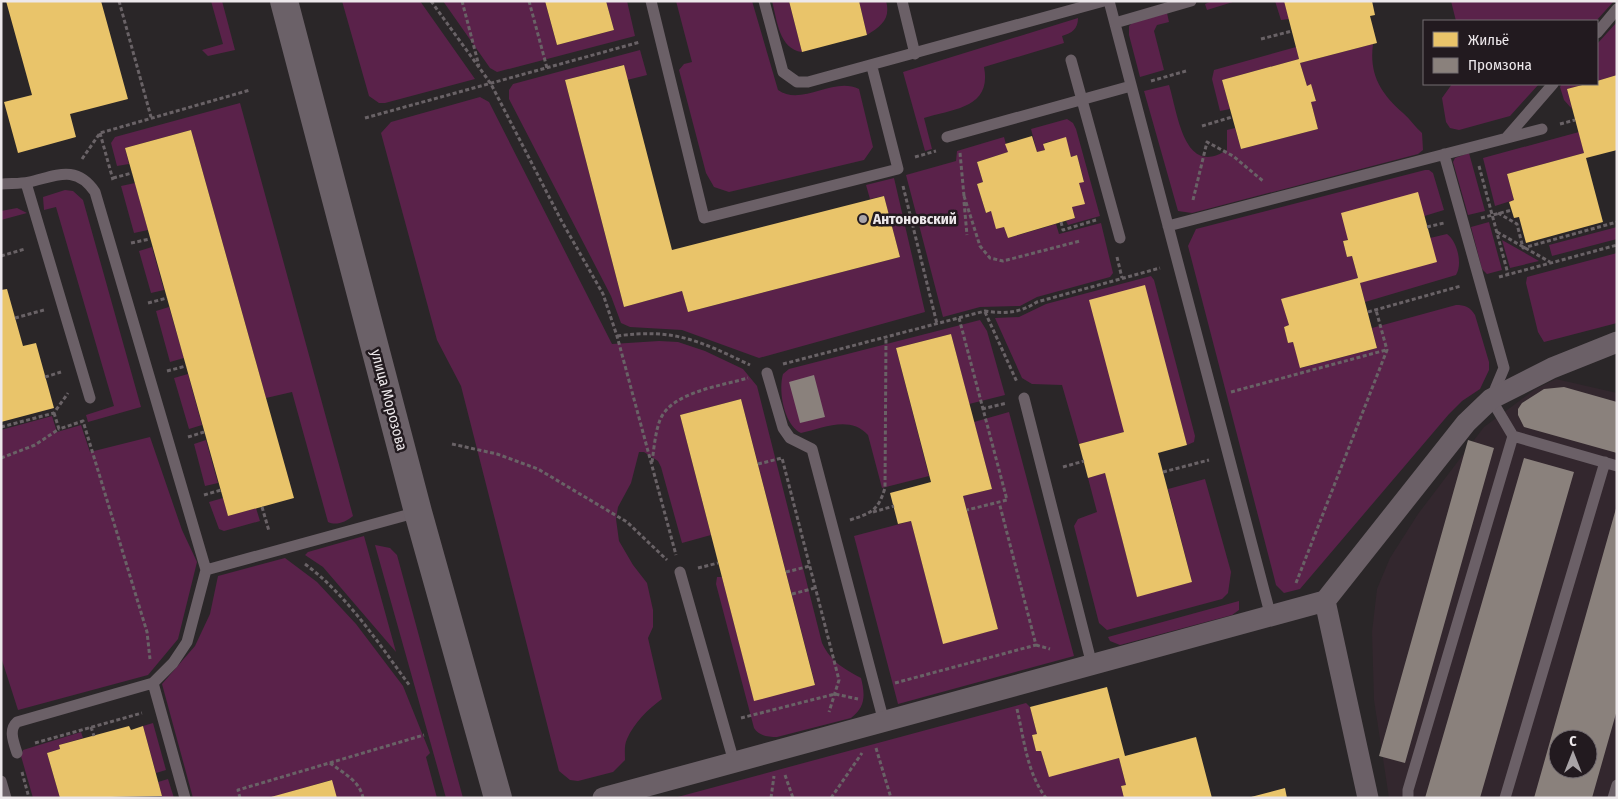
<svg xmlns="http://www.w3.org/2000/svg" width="1618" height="799" font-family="'Fira Sans Condensed',sans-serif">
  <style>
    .built { fill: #33272e; fill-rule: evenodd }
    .green { fill: #5a224a }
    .homes { fill: #e9c46a }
    .industry { fill: #8a817c; fill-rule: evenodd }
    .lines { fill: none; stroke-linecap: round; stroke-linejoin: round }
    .path { stroke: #696266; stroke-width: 3; stroke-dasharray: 4 2.5; stroke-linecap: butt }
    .lane { stroke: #6b6067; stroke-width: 11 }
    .street { stroke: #6b6067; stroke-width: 21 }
    .primary { stroke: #6b6168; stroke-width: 28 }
    .poi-dot { fill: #a9a4a7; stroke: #221a1f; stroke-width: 2 }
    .labels { text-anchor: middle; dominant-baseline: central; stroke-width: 5; stroke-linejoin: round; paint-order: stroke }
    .poi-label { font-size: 15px; font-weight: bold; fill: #ede8eb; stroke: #221a1f; text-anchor: start }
    .street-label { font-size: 15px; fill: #ede8eb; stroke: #221a1f }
  </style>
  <rect width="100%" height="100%" fill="#2a2628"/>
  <!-- built -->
  <path class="built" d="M1556 379 1617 393V798H1389L1374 700 1372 632 1377 589 1390 558 1418 514 1484 427 1534 390ZM1558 739H1588V769H1558Z"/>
  <!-- green -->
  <path class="green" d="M211 1H222L235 50 208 56 202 50 223 44Z
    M342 1H420L475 79 385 103H379L369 96Z
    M443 1H545L557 45 614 30 606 1H627L635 36 497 72 490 68Z
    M676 1H752L778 90C802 107 833 76 859 89L873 147 864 160 729 192 714 187 706 173 679 70 684 64 692 62Z
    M772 1H789L802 52C779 49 777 20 772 1Z
    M859 1H886C891 19 881 26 867 35Z
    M1212 1H1236L1207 10 1205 4Z
    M1275 1H1284L1289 19 1281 20Z
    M1451 1H1614L1596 21H1456Z
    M1167 13 1169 22 1157 25 1154 31 1164 70 1140 77 1129 35V26L1132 23Z
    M1078 18C1078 29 1072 33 1062 36L1064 43 984 67C992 108 954 109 924 118L932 149 925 151 903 72Z
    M1617 22V75L1597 81V44Z
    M1373 44C1369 74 1380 93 1403 113 1410 119 1415 127 1422 133L1423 150 1418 154 1192 213 1178 211 1144 91 1169 85C1178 114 1184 178 1227 150V130L1235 128 1241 149 1318 129 1311 102 1316 100 1311 85 1307 86 1300 63Z
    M1296 47 1299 59 1222 80 1230 109 1220 111 1212 79 1214 70Z
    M640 50 647 75 627 80 623 65 565 80 624 307 682 291 688 312 900 257 884 196 870 199 866 185 894 178 925 312 759 358 682 330 630 327 621 323 611 296 509 99V90L513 84Z
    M1452 84H1539L1510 116 1459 130 1450 128 1446 122 1442 98Z
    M1562 84H1586L1567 89 1572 109 1564 100 1560 87Z
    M480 97 489 102 612 344 659 341 678 342 705 351 743 369 757 386 822 643C831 662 843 668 861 678 865 694 866 707 851 718L777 737C768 737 759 736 754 728L716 584 717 577H722L754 700 815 684 741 399 680 415 711 535 682 543 661 467 658 461 644 452H639L631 483 618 507 616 519 619 541 633 565 647 583 653 610V627L648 638 662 699C648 709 634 723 627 739 624 745 625 754 625 760L613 772 578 781 570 780 559 771 461 386 437 340 381 133 391 122Z
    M240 103 353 516C346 522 336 526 328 522L292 392 266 398 191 130 125 148 129 164 117 166 111 143 115 137Z
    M1067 119 1073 123 1076 129 1100 216 1068 225 1066 221 1075 218 1072 207 1079 183 1084 181 1077 155 1071 157 1065 138 1044 143 1045 150 1037 152 1031 129Z
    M1579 132 1584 153 1507 174 1514 200 1495 206 1483 158Z
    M1004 137 1008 152 977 162 983 182 977 184 986 213 991 211 1004 227 1008 238 1056 224 1059 234 1101 223 1113 273 1110 277 1037 297 1020 306 980 307 943 317 906 175 956 161 957 151Z
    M1469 153 1485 211 1468 215 1453 162 1455 158Z
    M1425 170H1429L1433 173 1444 210 1343 241 1347 257 1352 256 1358 278 1282 299 1289 325 1284 327 1288 343 1293 342 1301 368 1377 348 1372 328 1456 305C1465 305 1470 307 1475 315L1489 362V370L1480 389 1462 401 1449 414 1300 589 1284 593 1276 585 1274 577 1188 246 1196 229Z
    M135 183 148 230 134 233 121 186Z
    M65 190 73 191 83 200 141 407 88 422 86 415 114 406 56 207 44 210 43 197Z
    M17 208 27 213 1 220V211Z
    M1489 222 1502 270 1487 274 1482 269 1471 227Z
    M1617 227V239L1552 256 1549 245Z
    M1447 234C1457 241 1463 264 1456 275L1365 302 1360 283 1430 238Z
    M1502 240 1539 261 1510 268Z
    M152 247 164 290 151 293 139 251Z
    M1617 253V323L1544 342 1538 332 1526 283 1527 277Z
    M1151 276 1154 280 1195 436 1194 442 1187 445 1144 285 1124 432 1079 444 1062 385 1032 384 1022 378 995 318 1019 317 1046 304Z
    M169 307 184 358 170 362 156 311Z
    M980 320 987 331 1005 395 969 404 951 334 896 348 929 476 882 488 868 435C850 415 823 428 801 433 784 425 778 391 783 374L789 369Z
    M188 374 202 425 189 429 174 378Z
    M1009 412 1074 656 898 704 854 536 911 521 943 643 998 629 963 496 992 489 974 422Z
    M52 416 57 432 81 425 90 452 150 437 182 530 197 562 178 639 148 675 18 710 1 657V430Z
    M206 440 218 483 205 486 194 444Z
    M1105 473 1137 596 1192 582 1168 489 1205 479 1231 572 1228 593 1222 599 1107 630 1099 623 1074 526 1078 519 1097 512 1088 478Z
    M223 498 228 516 256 508 260 521 224 531 219 529 209 502Z
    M364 536 396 652 323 567 305 555 308 552Z
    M375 545 390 548 397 555 463 798H446Z
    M285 558 317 582 356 624 403 686 430 753 426 757 437 798H337L331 780 269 798H193L162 684 195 646 210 614 218 576Z
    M1239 601V610L1232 615 1120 645 1110 641 1108 637Z
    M1026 703 1030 707 1037 734 1032 735 1036 751H1041L1049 776 1119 758 1126 785 1121 786 1124 798H674Z
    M153 723 166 770 156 773 143 726Z
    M81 732 83 738 59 745 60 749 47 753 60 798H33L21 756 23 750Z
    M168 779 174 798H157L162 796 158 782Z"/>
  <!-- homes -->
  <path class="homes" d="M6 1H101L128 99 70 114 76 137 18 153 4 102 32 95Z
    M545 1H606L614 30 557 45Z
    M789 1H859L867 35 802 52Z
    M1284 1H1372L1375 15 1370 16 1377 43 1300 63 1307 86 1311 84 1316 101 1311 102 1318 129 1241 149 1222 80 1299 59Z
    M624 65 672 250 884 196 900 257 688 312 682 291 624 307 565 80Z
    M1617 75V150L1586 158 1603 222 1526 243 1519 217 1514 218 1509 202 1514 200 1507 174 1584 153 1567 89 1586 84H1597V81Z
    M191 130 294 498 228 516 125 148Z
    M1032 136 1037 152 1045 150 1043 144 1066 137 1071 157 1077 155 1084 182 1079 183 1085 204 1072 207 1075 218 1008 238 1004 227 996 229 991 211 986 213 977 184 983 182 977 162 1008 152 1005 144Z
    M1418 192 1437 262 1360 283 1377 348 1300 368 1293 342 1288 343 1284 327 1289 325 1281 299 1358 278 1352 256 1347 257 1343 241 1348 240 1341 213Z
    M1145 285 1187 445 1158 453 1192 582 1137 597 1105 473 1088 478 1079 444 1124 432 1089 300Z
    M7 289 23 346 36 343 54 408 1 422V290Z
    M951 334 992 489 963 496 998 629 943 644 911 521 898 524 890 493 931 482 896 348Z
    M741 399 815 685 754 701 680 415Z
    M1107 687 1125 756 1196 737 1212 798H1124L1121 786 1126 785 1119 758 1049 777 1041 751H1036L1032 735 1037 734 1030 707Z
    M129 726 131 730 143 726 162 796 60 798 47 753 60 749 59 745Z
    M332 780 337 798H271V797Z
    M1285 788 1287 798H1251V797Z"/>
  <!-- industry -->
  <path class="industry" d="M814 375 825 417 800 423 789 382Z
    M1564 387 1617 402V453L1524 427 1518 415V409L1522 403 1544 389Z
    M1468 440 1494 448 1405 763 1379 756Z
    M1524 458 1574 472 1480 798H1425Z
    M1617 505V710L1592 798H1534ZM1558 739H1588V769H1558Z"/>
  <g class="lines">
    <!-- path -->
    <path class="path" d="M119 1 151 117
      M431 1 491 84 561 220 603 294 617 336 676 555
      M462 1 479 66
      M529 1 547 68
      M1261 39 1292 31
      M1151 81 1186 71
      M365 118 640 42
      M1560 124 1575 120
      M1202 126 1232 117
      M100 133 113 180
      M960 153 964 196
      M915 157 936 151
      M82 159 100 133 250 90
      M1479 166 1508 274
      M113 178 132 173
      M903 186 937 324
      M964 196 980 246 990 258 1003 261 1080 241
      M1193 200 1207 142 1233 156 1263 181
      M964 202 967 235
      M1498 213 1517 224 1523 248 1617 222
      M1481 218 1512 210
      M1061 222 1063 230 1096 220
      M1427 227 1444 223
      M1497 232 1550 262
      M131 243 150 239
      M1 256 25 249
      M1117 257 1122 278
      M1499 277 1617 245
      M148 303 167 298
      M985 312 1017 382
      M1368 312 1461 286
      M15 318 44 310
      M959 318 1007 500 967 510
      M617 336C674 328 700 341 750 365
      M783 364 985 311C1006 314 1019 313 1037 302L1160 268
      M167 371 186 366
      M45 377 61 372
      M1231 392 1386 350
      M982 409 1007 403
      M54 413 59 429 83 421 147 632 150 659
      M1 427 54 413 68 393
      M188 437 204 432
      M452 444 497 454 538 469 627 522 667 560
      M1 458 35 445 59 429
      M652 462C654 449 655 433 660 420 671 392 721 386 748 378
      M758 464 782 458 839 680 829 712
      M1063 467 1084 461
      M1163 472 1209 460
      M204 495 221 490
      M262 507 269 531
      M873 512 894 506
      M850 520C871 513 878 511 885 488L886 337
      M305 564C348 596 379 644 410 686
      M698 568 718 563
      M786 572 810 566
      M1296 583 1387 350 1376 310
      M792 594 815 588
      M1036 645 1050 649
      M895 683 1036 645 999 502
      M1017 709C1024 739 1027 773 1046 798
      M741 718 835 694 858 699
      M91 727 94 736
      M35 743 142 713
      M876 748 891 798
      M330 763C343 773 360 781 363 798
      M22 772 29 798
      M785 775 793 798
      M240 798 238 790 424 735
      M771 798 774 776
      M831 798 862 753"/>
    <!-- lane -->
    <path class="lane" d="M651 1 704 218 898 169 872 67
      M764 1 783 72 797 82H808L1104 1
      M902 1 915 54
      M1109 1 1271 617
      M1115 23 1191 1
      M1597 33 1617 9
      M1071 60 1120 238
      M947 137 1131 86
      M1506 138 1553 84
      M1444 154 1504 368 1491 399 1513 436 1617 466
      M26 183 90 398
      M1 184C10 183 20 184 29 182 56 176 76 164 95 192L206 570 187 642 173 663 153 683
      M1168 226 1542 129
      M767 373 783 428 790 438 812 449 884 722
      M1024 398 1092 665
      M206 570 418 512
      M680 572 734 762
      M17 753C14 743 8 730 17 722L153 683 185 798
      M1 781 6 798
      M1408 798V790L1513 436
      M1505 798 1605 462
      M1613 798 1617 785"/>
    <!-- street -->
    <path class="street" d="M1325 601 1368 798
      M603 798 1325 601 1466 423 1491 399 1552 368 1617 342"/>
    <!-- primary -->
    <path class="primary" d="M284 1 418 512 498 798"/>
  </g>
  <!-- markers -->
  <circle class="poi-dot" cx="863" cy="219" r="5"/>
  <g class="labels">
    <!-- poi labels -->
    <g class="poi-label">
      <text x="873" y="219">Антоновский</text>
    </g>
    <!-- street labels -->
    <g class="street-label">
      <text transform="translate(389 400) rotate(75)">улица Морозова</text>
    </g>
  </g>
  <!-- border -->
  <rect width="1618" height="799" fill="none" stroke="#ede8eb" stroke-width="5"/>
  <!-- legend -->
  <rect x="1423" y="20" width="175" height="65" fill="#221a1f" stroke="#736c71"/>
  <rect x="1433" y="32" width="25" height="15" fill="#e9c46a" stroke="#736c71"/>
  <text x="1468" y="45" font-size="15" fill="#ede8eb">Жильё</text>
  <rect x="1433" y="58" width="25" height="15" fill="#8a817c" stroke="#736c71"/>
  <text x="1468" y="70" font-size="15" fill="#ede8eb">Промзона</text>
  <!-- north arrow -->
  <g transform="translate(1573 754)"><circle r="24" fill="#221a1f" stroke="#736c71"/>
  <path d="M0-4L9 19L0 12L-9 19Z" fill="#a9a4a7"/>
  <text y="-8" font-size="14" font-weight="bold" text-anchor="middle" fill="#ede8eb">С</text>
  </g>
</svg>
